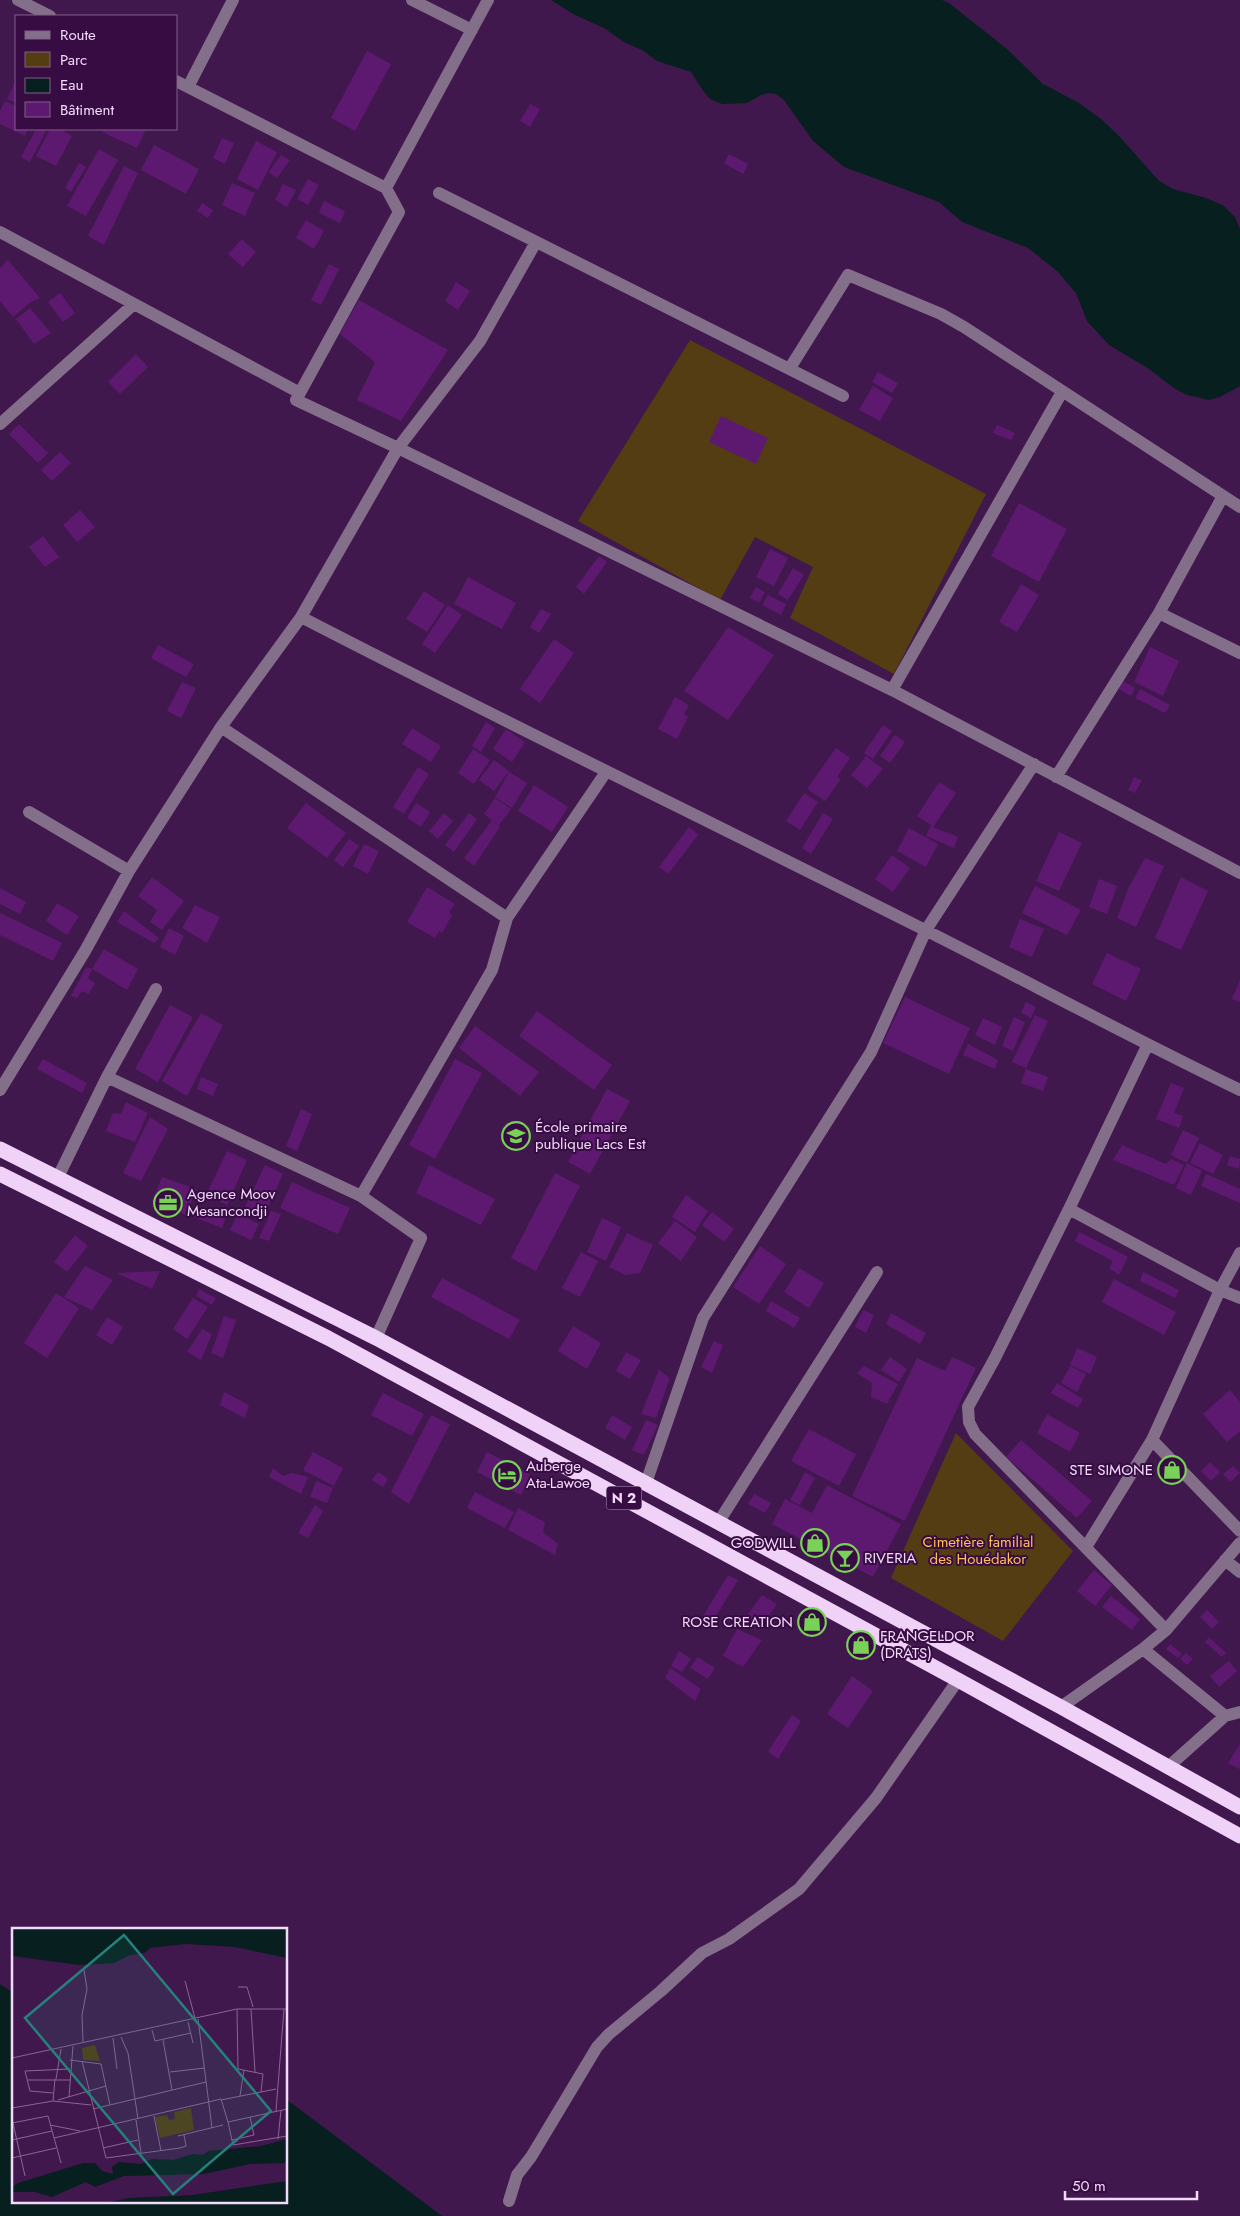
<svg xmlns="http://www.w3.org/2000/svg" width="1240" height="2216" font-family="Jost,sans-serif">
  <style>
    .green { fill: #543c13 }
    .water { fill: #071f1f }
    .building { fill: #5d1970 }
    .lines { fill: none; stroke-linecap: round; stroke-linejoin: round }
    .minor { stroke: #836f89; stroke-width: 12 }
    .highway { stroke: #f0d2f9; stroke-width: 15 }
    .labels { text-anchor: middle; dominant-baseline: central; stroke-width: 4; stroke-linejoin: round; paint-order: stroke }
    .shield { fill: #370c42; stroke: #ba9cc3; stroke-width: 1 }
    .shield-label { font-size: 14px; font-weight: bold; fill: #f2dafa }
    .poi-label { font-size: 15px; fill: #f2dafa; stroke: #370c42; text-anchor: start }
    .park-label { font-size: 15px; fill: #ffbf52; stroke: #370c42 }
    .inset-road { fill: none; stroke: #886692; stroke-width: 1 }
    .view { fill: #26807c; fill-opacity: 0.15; stroke: #26807c; stroke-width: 2.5 }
    .inset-edge { fill: none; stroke: #f2dafa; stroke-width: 2.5 }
  </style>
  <rect width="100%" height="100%" fill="#41184d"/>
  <!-- green -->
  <path class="green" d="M690 340 986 494 894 674 790 618 813 567 755 537 720 600 578 521Z
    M956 1433 1073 1551 1003 1641 891 1578Z"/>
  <!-- water -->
  <path class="water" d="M551 0H942L949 3 1007 49 1043 84 1079 103 1101 119 1120 137 1159 181 1173 189 1206 198 1224 206 1235 217 1240 229V386L1220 397 1209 400 1187 395 1175 389 1149 369 1109 345 1087 321 1076 293 1057 271 1028 248 962 222 939 202 844 167 813 141 784 100 776 94 769 93 761 95 747 103 722 104 710 99 704 92 691 72 657 61 642 50 624 42 604 28 575 15Z
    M0 1984 14 1993V2202H286V2099L442 2216H0Z"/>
  <!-- building -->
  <path class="building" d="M367 51 391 64 355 131 331 118Z
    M16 80V103L7 99Z
    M5 101 16 106V129H28L25 136 0 124V111Z
    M530 104 540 109 530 127 520 121Z
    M36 129H47L30 162 21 157Z
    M50 129H65L63 131 72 136 56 166 36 156Z
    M104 129H146L137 148 102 132Z
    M222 138 234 143 225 164 213 158Z
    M256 141 277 152 258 190 237 179Z
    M154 145 199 169 186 194 141 170Z
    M99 149 118 160 86 216 67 206Z
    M729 154 748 164 743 174 724 163Z
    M281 155 290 160 277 178 269 172Z
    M79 163 86 167 71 192 65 188Z
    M124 166 138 173 104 245 88 236Z
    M308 179 319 185 308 205 297 199Z
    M232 183 255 193 245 216 222 205Z
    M283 184 296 190 287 207 275 200Z
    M324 201 345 211 340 223 319 213Z
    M202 203 213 210 208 218 197 211Z
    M306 220 324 231 314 249 296 238Z
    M242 239 256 252 243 267 228 254Z
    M8 260 40 298 31 302 13 317 0 301V268Z
    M329 264 339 269 321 305 311 300Z
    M456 282 470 291 458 310 445 301Z
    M60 293 75 313 63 322 48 302Z
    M359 300 448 350 401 421 357 400 375 362 340 334Z
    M30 308 51 333 34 344 16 319Z
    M136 354 148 367 120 394 108 382Z
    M878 372 898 383 892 393 872 382Z
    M873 386 893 398 880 421 859 410Z
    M721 416 768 438 756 464 709 442Z
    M19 424 48 453 38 463 9 434Z
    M997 425 1015 433 1011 440 993 433Z
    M60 452 71 463 52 481 41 470Z
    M1019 503 1067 529 1039 582 991 556Z
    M80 510 95 527 77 542 63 525Z
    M43 536 59 557 45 567 29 547Z
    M770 549 788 558 774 586 756 577Z
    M599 556 607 562 584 594 576 587Z
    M793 568 804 575 788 600 778 594Z
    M468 577 516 603 502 629 454 604Z
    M1021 584 1039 595 1017 632 999 622Z
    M756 587 765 592 759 603 750 598Z
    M424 591 445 605 427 632 406 619Z
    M768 595 786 604 781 615 762 605Z
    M448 605 462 615 435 653 422 644Z
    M541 609 551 614 539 633 530 627Z
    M728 627 774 655 728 720 684 691Z
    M554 639 574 653 540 703 520 689Z
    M158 645 194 664 186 677 151 658Z
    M1150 647 1179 661 1163 696 1134 682Z
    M1123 681 1135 688 1131 696 1119 689Z
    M182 682 196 688 181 718 167 711Z
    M1140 689 1170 705 1165 713 1135 698Z
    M675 697 689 705 684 714 688 717 677 739 658 729Z
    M486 722 495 728 481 752 472 746Z
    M883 725 892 731 873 759 864 753Z
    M412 728 441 746 431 762 402 744Z
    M506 729 525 742 512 762 493 749Z
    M895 735 905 742 890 763 880 756Z
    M836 748 850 758 837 777 841 779 825 801 807 789Z
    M473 749 490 760 474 784 458 773Z
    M866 756 883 769 867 788 851 775Z
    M494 760 509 771 494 791 479 780Z
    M418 767 429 774 404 814 393 807Z
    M509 772 527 783 512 808 495 797Z
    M1134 777 1142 780 1135 793 1128 790Z
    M939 782 956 793 933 827 958 837 954 848 926 836 931 825 917 816Z
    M534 785 568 807 552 832 518 811Z
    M804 793 818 802 800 830 786 821Z
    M495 798 511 809 499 825 484 814Z
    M306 803 346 833 327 858 287 828Z
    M416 803 430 812 421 827 407 818Z
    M444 813 453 821 438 839 429 831Z
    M469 813 477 819 454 852 445 845Z
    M823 813 833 819 811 854 802 848Z
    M492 820 500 827 474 866 464 858Z
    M689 827 698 835 668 874 659 867Z
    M909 828 938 844 926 867 897 851Z
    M1059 832 1082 843 1059 891 1036 881Z
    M349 839 359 846 343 867 334 860Z
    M364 844 379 851 368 874 353 866Z
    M892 855 910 868 893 892 875 879Z
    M1145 858 1164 866 1136 927 1117 918 1129 887Z
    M152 877 184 901 162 930 150 922 157 910 138 896Z
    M1181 877 1208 891 1181 950 1155 938Z
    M1099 879 1117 886 1107 914 1089 907Z
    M1035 886 1081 910 1067 935 1022 913Z
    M427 887 455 904 449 912 452 915 442 933 439 931 435 938 407 922Z
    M0 888 26 902 20 914 0 904Z
    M57 903 79 916 67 935 46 921Z
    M195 905 220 917 207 943 182 928Z
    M124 911 159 938 154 943 117 922Z
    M0 913 62 943 53 961 0 935Z
    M1020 919 1044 929 1032 957 1009 947Z
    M169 928 184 936 175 955 160 947Z
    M104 949 138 969 127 990 92 969Z
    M1107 953 1141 969 1126 1001 1092 984Z
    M86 967 92 969 88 978 95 983 89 994 82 991 77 998 71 996Z
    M1240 980V1002L1232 999Z
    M905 997 970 1028 949 1074 883 1043Z
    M1026 1002 1036 1007 1031 1018 1021 1013Z
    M170 1005 193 1017 158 1082 135 1069Z
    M537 1011 612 1065 594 1090 519 1036Z
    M201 1013 223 1025 187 1096 162 1081Z
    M1035 1015 1048 1021 1026 1068 1012 1062Z
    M1014 1017 1025 1022 1013 1051 1002 1046Z
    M983 1018 1002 1027 995 1045 975 1035Z
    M475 1026 539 1072 520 1096 459 1048Z
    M968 1044 998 1060 995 1069 963 1055Z
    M43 1059 87 1083 82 1093 37 1069Z
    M455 1059 482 1073 435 1159 409 1145Z
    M1026 1069 1048 1077 1043 1091 1021 1083Z
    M201 1077 218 1084 213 1096 197 1089Z
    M1171 1083 1184 1088 1174 1113 1183 1116 1179 1128 1156 1119Z
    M607 1089 630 1101 590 1174 568 1162Z
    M126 1102 148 1113 135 1142 106 1131 113 1113 121 1114Z
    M301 1109 312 1114 297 1151 286 1146Z
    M150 1117 168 1129 141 1181 123 1173Z
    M1183 1130 1199 1138 1187 1163 1171 1155Z
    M1200 1143 1223 1155 1213 1174 1190 1163Z
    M1122 1145 1166 1164 1171 1159 1184 1165 1174 1185 1113 1160Z
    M227 1151 247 1160 227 1205 206 1195Z
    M1230 1156 1240 1159 1239 1169 1227 1165Z
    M1187 1163 1202 1171 1191 1195 1176 1188Z
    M265 1165 283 1174 264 1216 245 1207Z
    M429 1165 495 1199 481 1225 416 1193Z
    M555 1173 580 1186 536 1271 511 1258Z
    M1206 1174 1240 1189V1203L1201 1186Z
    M162 1177 196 1189 186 1215 152 1202Z
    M292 1182 350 1208 338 1234 280 1208Z
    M686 1195 708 1211 695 1232 672 1217Z
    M197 1208 225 1219 222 1228 193 1217Z
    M271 1211 281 1214 269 1241 259 1238Z
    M712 1212 734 1229 724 1242 702 1225Z
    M238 1213 259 1224 251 1240 230 1230Z
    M602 1218 621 1227 606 1261 587 1252Z
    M675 1221 697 1237 681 1261 658 1243Z
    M1079 1232 1128 1257 1119 1275 1109 1268 1113 1261 1075 1241Z
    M627 1233 653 1245 640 1273 625 1275 609 1267Z
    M75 1235 88 1246 67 1272 54 1262Z
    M760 1246 786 1264 759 1304 733 1287Z
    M581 1252 598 1261 580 1297 562 1288Z
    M85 1266 113 1280 92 1310 64 1297Z
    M799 1268 824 1283 809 1308 784 1292Z
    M160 1271 152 1289 116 1273Z
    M1143 1272 1179 1290 1175 1298 1140 1281Z
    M442 1278 520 1320 509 1339 431 1297Z
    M1114 1279 1176 1312 1164 1335 1102 1302Z
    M199 1289 216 1298 212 1305 196 1296Z
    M56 1293 79 1308 47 1358 24 1343Z
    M193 1298 208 1307 187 1339 173 1329Z
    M771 1301 800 1318 794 1328 766 1311Z
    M863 1310 874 1315 866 1333 855 1327Z
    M891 1313 926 1333 920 1344 886 1324Z
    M224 1316 236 1320 223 1358 211 1353Z
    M107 1317 123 1327 112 1345 96 1335Z
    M573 1326 601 1343 587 1369 558 1351Z
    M202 1329 212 1334 201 1360 187 1352Z
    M714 1341 723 1345 712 1373 701 1367Z
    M1077 1348 1097 1357 1090 1374 1070 1365Z
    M626 1352 641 1360 630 1379 616 1371Z
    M890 1357 907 1369 899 1382 881 1370Z
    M952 1357 976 1368 905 1521 852 1496 917 1358 945 1371Z
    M864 1366 898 1384 887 1404 871 1397 872 1383 857 1373Z
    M1070 1366 1086 1374 1077 1392 1061 1383Z
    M659 1370 670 1378 656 1418 641 1414Z
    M1057 1383 1083 1399 1078 1408 1051 1393Z
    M1230 1390 1240 1402V1431L1227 1442 1203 1414Z
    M224 1392 249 1405 245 1418 220 1405Z
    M383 1393 424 1414 412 1436 371 1415Z
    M1047 1414 1080 1433 1070 1452 1037 1433Z
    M431 1415 450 1424 409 1504 391 1492Z
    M612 1415 632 1427 625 1440 605 1428Z
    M646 1420 658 1425 644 1455 632 1450Z
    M809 1429 856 1454 839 1486 791 1461Z
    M1021 1440 1092 1501 1077 1518 1006 1457Z
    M313 1452 343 1468 334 1486 303 1470Z
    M487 1452 531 1475 521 1495 477 1472Z
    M1210 1462 1220 1472 1211 1481 1201 1471Z
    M1233 1466 1240 1473 1230 1482 1223 1474Z
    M273 1468 283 1476 292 1473 308 1477 301 1494 269 1477Z
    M378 1472 388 1479 383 1487 372 1480Z
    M805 1472 815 1478 800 1505 790 1500Z
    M316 1481 333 1488 327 1503 310 1497Z
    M827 1485 901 1524 873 1577 772 1524 785 1499 812 1513Z
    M475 1492 514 1512 505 1528 467 1508Z
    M754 1494 771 1503 765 1513 748 1504Z
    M315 1505 323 1511 308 1538 298 1533Z
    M518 1508 545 1522 543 1532 558 1544 555 1555 508 1530Z
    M1094 1570 1112 1585 1095 1606 1077 1591Z
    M728 1575 738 1580 713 1621 703 1616Z
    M762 1595 777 1604 761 1627 746 1617Z
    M1111 1596 1140 1619 1132 1630 1102 1607Z
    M1207 1610 1219 1622 1212 1629 1200 1617Z
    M808 1617 817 1622 808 1638 799 1632Z
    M737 1629 762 1640 743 1667 723 1656Z
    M1209 1637 1226 1653 1222 1657 1205 1642Z
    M1170 1644 1182 1654 1178 1658 1166 1649Z
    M679 1651 691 1659 682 1672 671 1666Z
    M1186 1653 1193 1659 1187 1665 1180 1659Z
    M698 1657 715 1668 708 1679 690 1668Z
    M1229 1661 1237 1671 1219 1687 1210 1676Z
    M670 1668 701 1689 695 1701 665 1678Z
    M852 1676 873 1691 848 1728 827 1714Z
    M792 1715 801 1721 778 1759 768 1751Z
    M1240 1744V1768L1239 1769 1228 1763Z"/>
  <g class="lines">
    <!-- minor -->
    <path class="minor" d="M18 0 50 16
      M412 0 472 30
      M176 81 386 188 399 212 296 400 398 448 892 690 1240 873
      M188 87 233 0
      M386 188 488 0
      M439 193 843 396
      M0 232 300 393
      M790 368 848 275 941 314 964 327 1240 507
      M0 424 134 304
      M1159 613 1240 653
      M301 617C508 724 717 825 925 930 1030 983 1134 1039 1240 1090
      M892 690 1062 392
      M221 727 507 918
      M1056 777 1159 613 1223 496
      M29 812 129 871
      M1147 1046 1069 1209 995 1358 968 1407 969 1422 975 1434 1166 1630
      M107 1077 361 1196 421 1238 376 1338
      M0 1090 85 951 129 871 221 727 301 617 398 448 480 341 536 242
      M58 1177 107 1077 156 989
      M361 1196 492 970 507 918 606 772
      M1069 1209 1220 1290 1240 1298
      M1152 1440 1240 1531
      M646 1483 703 1318 871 1052 926 930 1034 764
      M718 1523 877 1272
      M1086 1547 1152 1440 1220 1290 1240 1253
      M1225 1560 1240 1572
      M1143 1649 1225 1716
      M1061 1707 1143 1649 1166 1630 1240 1543
      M1168 1767 1225 1716 1240 1712
      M509 2201 517 2175 531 2157 597 2047 609 2034 661 1991 702 1953 729 1939 799 1889 876 1798 958 1680"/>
    <!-- highway -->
    <path class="highway" d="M0 1149 376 1338 1061 1707 1240 1807
      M0 1174 328 1338 958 1680 1240 1836"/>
  </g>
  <!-- icons -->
  <defs>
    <symbol id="school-ring" viewBox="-11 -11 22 22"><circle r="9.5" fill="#370c42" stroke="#79d157" stroke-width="1.5"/><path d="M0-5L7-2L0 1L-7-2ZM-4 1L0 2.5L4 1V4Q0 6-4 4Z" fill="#79d157"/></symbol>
    <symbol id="office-ring" viewBox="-11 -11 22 22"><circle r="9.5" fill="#370c42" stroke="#79d157" stroke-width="1.5"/><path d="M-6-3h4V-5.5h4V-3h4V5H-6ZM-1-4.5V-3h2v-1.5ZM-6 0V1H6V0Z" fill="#79d157"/></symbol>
    <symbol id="shop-ring" viewBox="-11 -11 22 22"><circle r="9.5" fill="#370c42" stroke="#79d157" stroke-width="1.5"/><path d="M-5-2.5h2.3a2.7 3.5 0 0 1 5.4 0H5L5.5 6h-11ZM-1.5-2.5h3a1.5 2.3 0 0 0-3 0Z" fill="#79d157"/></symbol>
    <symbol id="hotel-ring" viewBox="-11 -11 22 22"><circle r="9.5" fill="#370c42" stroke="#79d157" stroke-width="1.5"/><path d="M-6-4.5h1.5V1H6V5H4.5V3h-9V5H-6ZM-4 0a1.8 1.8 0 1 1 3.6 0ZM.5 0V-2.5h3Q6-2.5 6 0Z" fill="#79d157"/></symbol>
    <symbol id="bar-ring" viewBox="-11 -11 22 22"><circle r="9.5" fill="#370c42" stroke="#79d157" stroke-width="1.5"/><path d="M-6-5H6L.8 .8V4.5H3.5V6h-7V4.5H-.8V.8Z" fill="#79d157"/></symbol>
  </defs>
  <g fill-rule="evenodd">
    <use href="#school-ring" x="500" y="1120" width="32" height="32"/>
    <use href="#office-ring" x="152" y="1187" width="32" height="32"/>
    <use href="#shop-ring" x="1156" y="1454" width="32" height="32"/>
    <use href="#hotel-ring" x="491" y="1459" width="32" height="32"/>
    <use href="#shop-ring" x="799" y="1527" width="32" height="32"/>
    <use href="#bar-ring" x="829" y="1542" width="32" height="32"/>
    <use href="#shop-ring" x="796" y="1606" width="32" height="32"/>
    <use href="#shop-ring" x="845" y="1629" width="32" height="32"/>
  </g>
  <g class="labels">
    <!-- shield labels -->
    <rect class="shield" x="606.5" y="1486.5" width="35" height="23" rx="4"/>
    <g class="shield-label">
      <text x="624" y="1498">N 2</text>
    </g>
    <!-- poi labels -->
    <g class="poi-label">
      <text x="535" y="1127">École primaire<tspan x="535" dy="17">publique Lacs Est</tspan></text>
      <text x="187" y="1194">Agence Moov<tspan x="187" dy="17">Mesancondji</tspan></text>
      <text x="526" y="1466">Auberge<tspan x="526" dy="17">Ata-Lawoe</tspan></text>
      <text x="1153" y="1470" text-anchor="end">STE SIMONE</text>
      <text x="796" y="1543" text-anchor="end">GODWILL</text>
      <text x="864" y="1558">RIVERIA</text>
      <text x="793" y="1622" text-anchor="end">ROSE CREATION</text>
      <text x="880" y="1636">FRANGELDOR<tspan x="880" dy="17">(DRATS)</tspan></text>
    </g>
    <!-- park labels -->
    <g class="park-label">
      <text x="978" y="1542">Cimetière familial<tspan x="978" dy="17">des Houédakor</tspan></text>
    </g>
  </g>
  <!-- overview -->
  <g transform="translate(12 1928)">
    <rect width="275" height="275" fill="#41184d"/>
    <path d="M83 117 88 133 71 132 70 120ZM179 180 182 202 148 210 143 189 155 187 157 192 163 191 162 184Z" fill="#543c13"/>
    <path d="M0 1H275V30L223 19 174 16 138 20 133 25 118 27 102 35 67 37 0 28ZM275 211V234L271 235 238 236 192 246 112 248 83 259 74 254 40 269 23 264H0V259L6 255 71 235H83L90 243 101 246 100 239 107 234 129 236 140 231 161 232 181 226 191 227 196 223 249 218ZM275 253V274H98L117 270 180 267Z" fill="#071f1f"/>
    <path class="inset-road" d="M173 53 183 90M226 59H235L241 79M225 81 226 141 251 146 249 164M239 81 243 144M186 91 200 200M176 94 181 115M140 102 143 113 179 105M109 109 116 125 126 191M101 110 105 141M151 112 160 162M71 114 70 87 75 61 72 42M0 130 225 81H275M58 132 89 136 98 177M70 133 94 230 168 220 174 218 172 207M158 144 193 140M44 151 49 121M16 152H58M41 165 18 163 13 143 58 141M228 168 232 142M57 169 61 118M46 172 94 158M209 172 264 161M41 173 43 151M0 180 41 173 79 177M81 181 194 154M264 183 272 81M142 188 149 223M0 191 13 248M124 192 129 225M216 194 221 217 275 208M0 195 36 188 49 235M38 197 68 203M166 208 211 197M42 210 209 171 216 194 275 181M266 211 269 182M0 212 40 203M220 212 242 207 238 189M91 220 126 212M0 230 44 220"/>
    <path class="view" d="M112 7 259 183 161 266 13 90Z"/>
    <rect width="275" height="275" class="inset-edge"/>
  </g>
  <!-- legend -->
  <rect x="15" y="15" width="162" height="115" fill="#370c42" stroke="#825e8c"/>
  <rect x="25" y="31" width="25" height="8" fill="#836f89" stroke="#825e8c"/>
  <text x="60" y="40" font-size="15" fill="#f2dafa">Route</text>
  <rect x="25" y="52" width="25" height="15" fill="#543c13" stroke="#825e8c"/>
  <text x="60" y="65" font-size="15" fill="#f2dafa">Parc</text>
  <rect x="25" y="78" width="25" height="15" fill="#071f1f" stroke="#825e8c"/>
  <text x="60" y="90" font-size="15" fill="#f2dafa">Eau</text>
  <rect x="25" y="102" width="25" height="15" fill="#5d1970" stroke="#825e8c"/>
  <text x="60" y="115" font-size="15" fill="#f2dafa">Bâtiment</text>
  <!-- scale -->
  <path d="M1065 2191v8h132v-8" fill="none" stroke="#f2dafa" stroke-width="2.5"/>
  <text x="1072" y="2191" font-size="15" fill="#f2dafa" stroke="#370c42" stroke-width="4" paint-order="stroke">50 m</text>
</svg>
